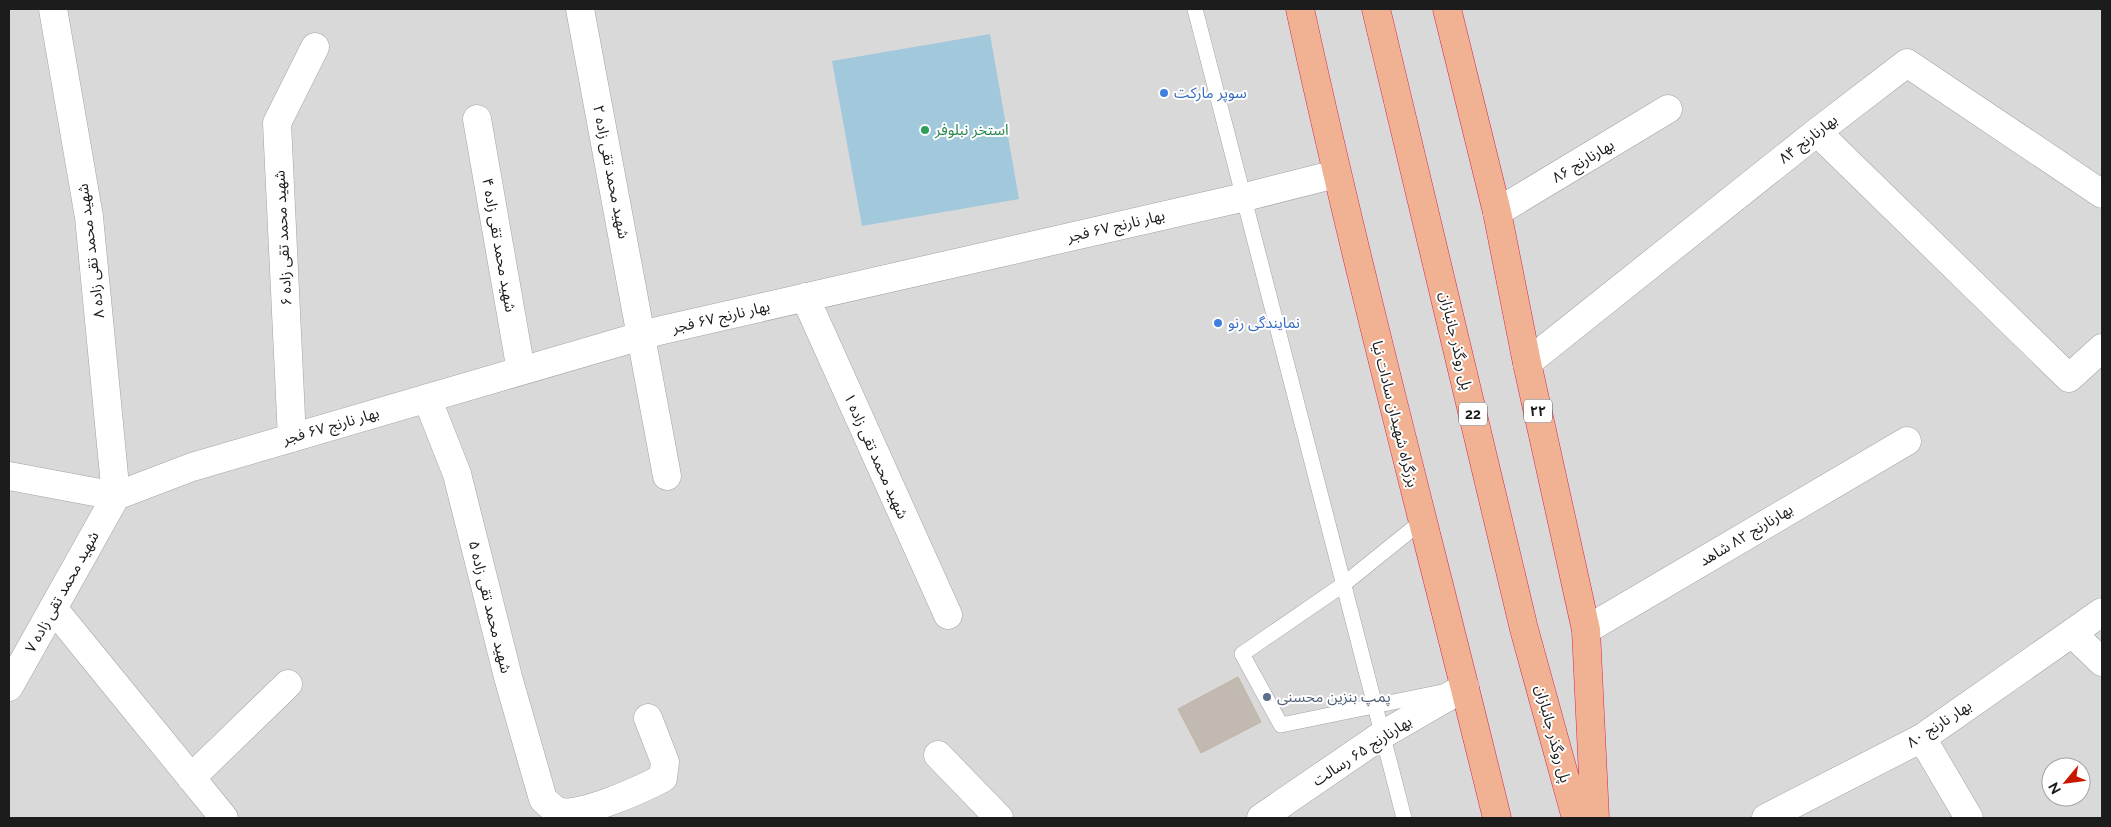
<svg xmlns="http://www.w3.org/2000/svg" width="2111" height="827" font-family="Raleway,'Noto Sans Arabic',sans-serif">
  <style>
    .residential { fill: #dad9d9; fill-rule: evenodd }
    .water { fill: #a2c8dc }
    .building { fill: #c2bab1; stroke: #bfb3a4 }
    .lines { fill: none; stroke-linecap: round; stroke-linejoin: round }
    .service-casing { stroke: #a3a3a3; stroke-width: 16 }
    .minor-casing { stroke: #a3a3a3; stroke-width: 29 }
    .trunk-casing { stroke: #d7234c; stroke-width: 29 }
    .service { stroke: #fff; stroke-width: 15 }
    .minor { stroke: #fff; stroke-width: 28 }
    .trunk { stroke: #f1b294; stroke-width: 28 }
    .shop-dot { fill: #3f7fe0; stroke: #fff; stroke-width: 2 }
    .leisure-dot { fill: #2e9e5b; stroke: #fff; stroke-width: 2 }
    .service-dot { fill: #5c6f8a; stroke: #fff; stroke-width: 2 }
    .labels { text-anchor: middle; dominant-baseline: central; stroke-width: 4; stroke-linejoin: round; paint-order: stroke }
    .shield { fill: #fff; stroke: #606060; stroke-width: 1 }
    .shield-label { font-size: 14px; font-weight: bold; fill: #1c1c1c }
    .shop-label { font-size: 15px; fill: #366cbe; stroke: #fff; text-anchor: start }
    .leisure-label { font-size: 15px; fill: #27864d; stroke: #fff; text-anchor: start }
    .street-label { font-size: 15px; fill: #1c1c1c; stroke: #fff }
    .service-label { font-size: 15px; fill: #4e5e75; stroke: #fff; text-anchor: start }
  </style>
  <rect width="100%" height="100%" fill="#eeebe2"/>
  <!-- residential -->
  <path class="residential" d="M9 9H2102V818H9ZM2051 767H2081V797H2051Z"/>
  <!-- water -->
  <path class="water" d="M990 34 1019 199 862 226 832 61Z"/>
  <!-- building -->
  <path class="building" d="M1238 677 1261 722 1201 753 1178 709Z"/>
  <g class="lines">
    <defs>
      <path id="service" d="M1195 9 1404 818
        M1421 522 1344 584 1242 654 1281 725 1442 692"/>
      <path id="minor" d="M53 9 89 217 116 496
        M580 9 667 476
        M477 119 521 371
        M1817 132 2069 378 2102 348
        M1497 212 1668 109
        M805 297 948 615
        M1527 363 1817 132 1907 63 2102 194
        M427 398 457 474 508 677 543 799C547 803 553 809 558 811 577 819 644 788 663 778L665 762 648 718
        M292 438 277 123 315 47
        M9 476 116 496
        M116 496 192 467 658 331 1245 197 1336 174
        M53 608 224 818
        M1586 630 1907 441
        M2072 633 2102 662
        M9 687 116 496
        M1922 738 1969 818
        M938 755 999 818
        M191 778 288 684
        M1261 818 1382 735 1465 687
        M1766 818 1922 738 2102 612"/>
      <path id="trunk" d="M1300 9C1359 280 1431 548 1497 818
        M1376 9 1524 629 1576 818
        M1447 9 1497 212 1527 363 1586 630 1595 818"/>
    </defs>
    <!-- service casing -->
    <use href="#service" class="service-casing"/>
    <!-- minor casing -->
    <use href="#minor" class="minor-casing"/>
    <!-- trunk casing -->
    <use href="#trunk" class="trunk-casing"/>
    <!-- service -->
    <use href="#service" class="service"/>
    <!-- minor -->
    <use href="#minor" class="minor"/>
    <!-- trunk -->
    <use href="#trunk" class="trunk"/>
  </g>
  <!-- markers -->
  <g class="shop-dot">
    <circle cx="1164" cy="93" r="5"/>
    <circle cx="1218" cy="323" r="5"/>
  </g>
  <circle class="leisure-dot" cx="925" cy="130" r="5"/>
  <circle class="service-dot" cx="1267" cy="697" r="5"/>
  <g class="labels">
    <!-- shield labels -->
    <g class="shield">
      <rect x="1524" y="399.5" width="28" height="23" rx="4"/>
      <rect x="1459" y="402.5" width="28" height="23" rx="4"/>
    </g>
    <g class="shield-label">
      <text x="1538" y="411">۲۲</text>
      <text x="1473" y="414">22</text>
    </g>
    <!-- shop labels -->
    <g class="shop-label">
      <text x="1174" y="93">سوپر مارکت</text>
      <text x="1228" y="323">نمایندگی رنو</text>
    </g>
    <!-- leisure labels -->
    <g class="leisure-label">
      <text x="935" y="130">استخر نبلوفر</text>
    </g>
    <!-- street labels -->
    <g class="street-label">
      <text transform="translate(1808 139) rotate(-38)">بهارنارنج ۸۴</text>
      <text transform="translate(1583 161) rotate(-31)">بهارنارنج ۸۶</text>
      <text transform="translate(611 172) rotate(79)">شهید محمد تقی زاده ۲</text>
      <text transform="translate(1116 226) rotate(-13)">بهار نارنج ۶۷ فجر</text>
      <text transform="translate(283 238) rotate(-93)">شهید محمد تقی زاده ۶</text>
      <text transform="translate(499 245) rotate(80)">شهید محمد تقی زاده ۴</text>
      <text transform="translate(91 251) rotate(-97)">شهید محمد تقی زاده ۸</text>
      <text transform="translate(721 317) rotate(-13)">بهار نارنج ۶۷ فجر</text>
      <text transform="translate(1456 341) rotate(77)">پل روگذر جانبازان</text>
      <text transform="translate(1395 414) rotate(76)">بزرگراه شهیدان سادات نیا</text>
      <text transform="translate(331 426) rotate(-16)">بهار نارنج ۶۷ فجر</text>
      <text transform="translate(876 456) rotate(66)">شهید محمد تقی زاده ۱</text>
      <text transform="translate(1746 535) rotate(-31)">بهارنارنج ۸۲ شاهد</text>
      <text transform="translate(62 592) rotate(-61)">شهید محمد تقی زاده ۷</text>
      <text transform="translate(490 607) rotate(76)">شهید محمد تقی زاده ۵</text>
      <text transform="translate(1939 724) rotate(-33)">بهار نارنج ۸۰</text>
      <text transform="translate(1553 734) rotate(75)">پل روگذر جانبازان</text>
      <text transform="translate(1362 751) rotate(-33)">بهارنارنج ۶۵ رسالت</text>
    </g>
    <!-- service labels -->
    <g class="service-label">
      <text x="1277" y="697">پمپ بنزین محسنی</text>
    </g>
  </g>
  <!-- border -->
  <rect width="2111" height="827" fill="none" stroke="#1c1c1c" stroke-width="20"/>
  <!-- north arrow -->
  <g transform="translate(2066 782) rotate(241)"><circle r="24" fill="#ffffff" stroke="#a4a4a4"/>
  <path d="M0-4L9 19L0 12L-9 19Z" fill="#c81700"/>
  <text y="-8" font-size="14" font-weight="bold" text-anchor="middle" fill="#1c1c1c">N</text>
  </g>
</svg>
